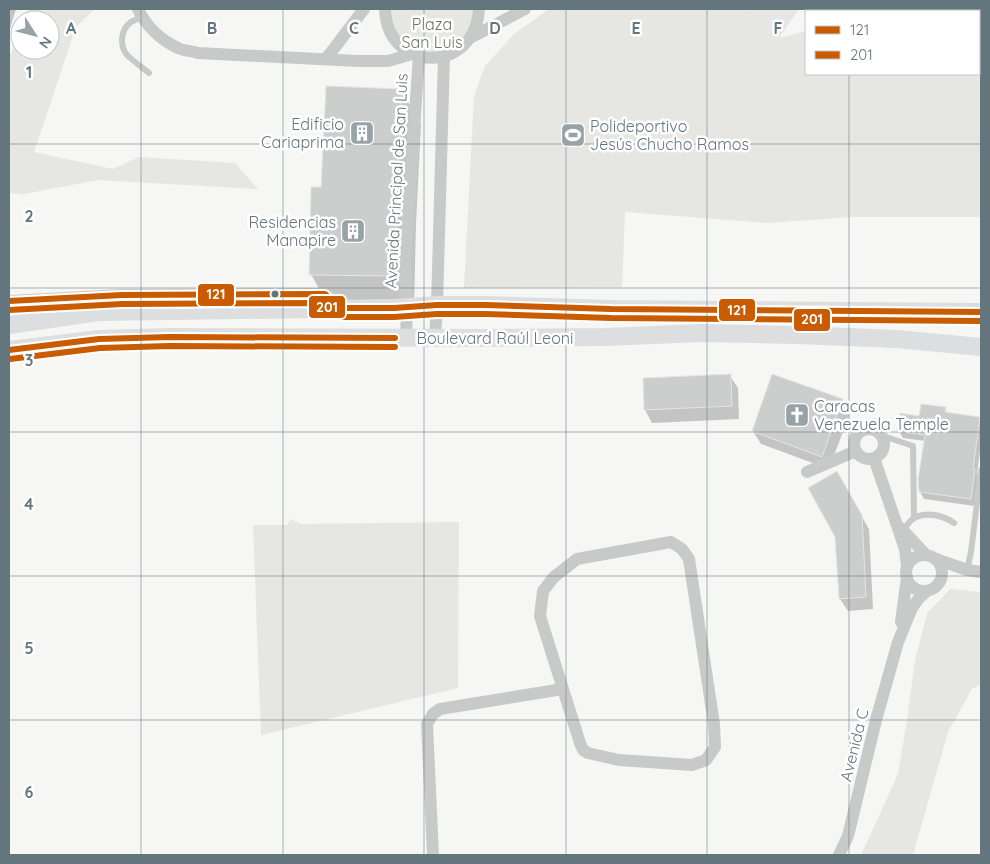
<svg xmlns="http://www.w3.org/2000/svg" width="990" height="864" font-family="Quicksand,sans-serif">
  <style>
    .built { fill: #e5e6e5 }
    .green { fill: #e6e7e2 }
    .shadow { fill: #0003 }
    .building { fill: #cccece; stroke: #e5e5e4 }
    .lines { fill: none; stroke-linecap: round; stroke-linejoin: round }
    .lane { stroke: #c8caca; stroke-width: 6 }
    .street { stroke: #c8caca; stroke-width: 12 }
    .secondary { stroke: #dddedf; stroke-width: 18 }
    .bus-1-casing { stroke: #fff; stroke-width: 10 }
    .bus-2-casing { stroke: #fff; stroke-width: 10 }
    .bus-1 { stroke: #c95b00; stroke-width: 6 }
    .bus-2 { stroke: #c95b00; stroke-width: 6 }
    .grid { fill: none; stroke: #64767d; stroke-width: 1; stroke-opacity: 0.55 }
    .bus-dot { fill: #64767d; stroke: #fff; stroke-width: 2 }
    .labels { text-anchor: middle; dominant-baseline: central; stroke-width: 5; stroke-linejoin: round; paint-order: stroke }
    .park-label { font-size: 16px; fill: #697662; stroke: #fff }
    .poi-label { font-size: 16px; fill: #64767d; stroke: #fff; text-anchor: end }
    .street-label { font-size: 16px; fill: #64767d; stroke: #fff }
    .grid-label { font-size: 16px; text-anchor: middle; font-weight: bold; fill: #64767d; stroke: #fff; stroke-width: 5; stroke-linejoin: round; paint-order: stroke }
    .line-badge { stroke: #fff; stroke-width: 2 }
    .badge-label { font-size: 14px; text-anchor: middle; font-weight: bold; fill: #fff }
  </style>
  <rect width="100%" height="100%" fill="#f6f6f5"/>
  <!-- built -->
  <path class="built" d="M745 9H799L779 38Z"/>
  <!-- green -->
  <path class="green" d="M28 9H95L76 27 34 152 113 169 139 157 235 163 258 189 98 180 24 194 9 193V55L11 54 20 29V50H50V20H23Z
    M385 9H479L478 19 452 54 404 49Z
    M549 9H745L779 38 806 31V74H979V18H981V217H852L767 223 625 212 622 287 464 288 474 96 485 66 514 34Z
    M291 519 301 524 459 522 458 688 261 735 253 525H287Z
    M950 589 981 592V684L972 689 948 732 913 855H861L898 774 907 720 915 660 927 613Z"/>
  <!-- shadow -->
  <path class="shadow" d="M9 9H16L9 32Z
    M401 90 421 124 416 224 414 309H330L311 274 323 189Z
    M730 376 738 388 739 419 652 423 645 410Z
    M842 400 850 413 829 469 761 444 753 431Z
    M945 408 948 414 979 418 981 421V444L977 474 980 478 975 506 924 499 920 492 925 441 903 438 899 431 920 417Z
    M837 473 869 529 873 609 848 611 840 599Z"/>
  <!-- building -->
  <path class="building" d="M326 86 402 89 397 189 395 276 309 275 311 187H321Z
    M731 374 732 406 644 410 643 378Z
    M772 374 843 399 822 457 752 431Z
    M921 404 946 407 945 412 980 417 973 469H975L971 499 919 492 918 479 925 435 897 431 900 413 919 416Z
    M837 471 862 515 866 597 839 599 835 537 808 488Z"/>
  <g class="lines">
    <!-- lane -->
    <path class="lane" d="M142 16C139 18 135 20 131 22 121 29 119 45 127 55 133 61 142 67 149 73
      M880 435 913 446 914 518
      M904 532C911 509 938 512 954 523
      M967 570 971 552 981 470"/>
    <!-- street -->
    <path class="street" d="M138 9C146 26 161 40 178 48 184 51 192 51 198 53L358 61H388L412 54
      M385 9C387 73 475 75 479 9
      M470 38 525 9
      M326 59 364 9
      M9 301 122 295 325 294 342 308
      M406 338 407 307 405 262 419 56
      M435 338 437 305 444 56
      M854 444a15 15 0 1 1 30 0a15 15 0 1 1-30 0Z
      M874 458 905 549 907 566
      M807 472 856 451
      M901 528 926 555
      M671 542 682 549 689 559 714 724 715 747 706 760 692 765 619 760 588 753 583 750 580 743 540 616 543 591 554 577 577 559Z
      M906 573a18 18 0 1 1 36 0a18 18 0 1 1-36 0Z
      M936 559 967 570 981 572
      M901 622 907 577
      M433 855 427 724 433 714 440 709 563 689
      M839 855 848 836 876 720 898 642 912 608 919 598 927 591"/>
    <!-- secondary -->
    <path class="secondary" d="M9 325 99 312 394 308 437 305H485L611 309 981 312
      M9 350 99 339 170 337 483 338 605 337 702 333 797 335 897 339 981 347"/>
    <defs>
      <path id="bus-1" d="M9 301 122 295 325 294 342 308H394L437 305H485L611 309 981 312
        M9 350 99 339 170 337 395 338"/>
      <path id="bus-2" d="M9 310 122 304 322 303 337 315 342 317H394L437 314H485L611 318 981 321
        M10 359 100 348 170 346 395 347"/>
    </defs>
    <!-- bus-1 casing -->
    <use href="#bus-1" class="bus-1-casing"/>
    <!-- bus-2 casing -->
    <use href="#bus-2" class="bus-2-casing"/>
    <!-- bus-1 -->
    <use href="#bus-1" class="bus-1"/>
    <!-- bus-2 -->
    <use href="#bus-2" class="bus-2"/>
  </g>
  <!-- grid -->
  <path class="grid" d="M141 9V855M283 9V855M424 9V855M566 9V855M707 9V855M849 9V11M849 74V855M9 144H981M9 288H981M9 432H981M9 576H981M9 720H981"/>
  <!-- icons -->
  <defs>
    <symbol id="building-square" viewBox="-11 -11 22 22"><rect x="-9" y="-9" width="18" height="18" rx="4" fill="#97a3a7" stroke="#fff"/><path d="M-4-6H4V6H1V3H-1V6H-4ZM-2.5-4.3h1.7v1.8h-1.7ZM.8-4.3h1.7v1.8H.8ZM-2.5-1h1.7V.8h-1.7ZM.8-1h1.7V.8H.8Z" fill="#fff"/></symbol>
    <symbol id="stadium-square" viewBox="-11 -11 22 22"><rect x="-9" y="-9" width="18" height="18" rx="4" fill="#97a3a7" stroke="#fff"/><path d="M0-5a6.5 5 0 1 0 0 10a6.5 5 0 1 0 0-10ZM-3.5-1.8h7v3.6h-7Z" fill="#fff"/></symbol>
    <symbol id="church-square" viewBox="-11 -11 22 22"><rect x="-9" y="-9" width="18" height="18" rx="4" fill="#97a3a7" stroke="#fff"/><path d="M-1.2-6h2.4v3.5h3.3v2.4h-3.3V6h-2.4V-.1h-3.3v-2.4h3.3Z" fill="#fff"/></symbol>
  </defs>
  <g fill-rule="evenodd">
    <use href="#building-square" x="348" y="119" width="28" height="28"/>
    <use href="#stadium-square" x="559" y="121" width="28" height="28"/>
    <use href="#building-square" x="339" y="217" width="28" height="28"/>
    <use href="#church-square" x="783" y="401" width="28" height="28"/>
  </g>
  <!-- markers -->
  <circle class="bus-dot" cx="275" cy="294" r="4.5"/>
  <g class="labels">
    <!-- park labels -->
    <g class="park-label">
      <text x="432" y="24">Plaza<tspan x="432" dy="18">San Luis</tspan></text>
    </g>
    <!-- poi labels -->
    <g class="poi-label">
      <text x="344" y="124">Edificio<tspan x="344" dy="18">Cariaprima</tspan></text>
      <text x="590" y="126" text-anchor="start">Polideportivo<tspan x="590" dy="18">Jesús Chucho Ramos</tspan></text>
      <text x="336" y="222">Residencias<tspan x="336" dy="18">Manapire</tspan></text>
      <text x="814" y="406" text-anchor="start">Caracas<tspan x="814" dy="18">Venezuela Temple</tspan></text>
    </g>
    <!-- street labels -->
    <g class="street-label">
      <text transform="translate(396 181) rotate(-87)">Avenida Principal de San Luis</text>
      <text x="495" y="338">Boulevard Raúl Leoni</text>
      <text transform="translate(854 745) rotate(-76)">Avenida C</text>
    </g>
  </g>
  <g class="grid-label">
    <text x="71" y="34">A</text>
    <text x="212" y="34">B</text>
    <text x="354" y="34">C</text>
    <text x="495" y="34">D</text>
    <text x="636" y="34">E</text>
    <text x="778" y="34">F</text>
    <text x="29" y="78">1</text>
    <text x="29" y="222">2</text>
    <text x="29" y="366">3</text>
    <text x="29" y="510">4</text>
    <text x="29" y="654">5</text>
    <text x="29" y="798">6</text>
  </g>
  <g class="line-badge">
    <rect x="197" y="283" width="38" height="24" rx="5" fill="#c95b00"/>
    <rect x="308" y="295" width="38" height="24" rx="5" fill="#c95b00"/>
    <rect x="718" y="298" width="38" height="24" rx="5" fill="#c95b00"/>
    <rect x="793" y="308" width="38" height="24" rx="5" fill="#c95b00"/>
  </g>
  <g class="badge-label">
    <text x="216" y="299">121</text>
    <text x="327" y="312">201</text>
    <text x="737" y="315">121</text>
    <text x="812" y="324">201</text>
  </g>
  <!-- border -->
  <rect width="990" height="864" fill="none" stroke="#64767d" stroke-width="20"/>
  <!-- legend -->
  <rect x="805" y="10" width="175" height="65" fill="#ffffff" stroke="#c1c8cb"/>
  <rect x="815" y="26" width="25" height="8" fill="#c95b00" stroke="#c1c8cb"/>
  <text x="850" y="35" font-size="15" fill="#64767d">121</text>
  <rect x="815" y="51" width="25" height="8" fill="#c95b00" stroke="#c1c8cb"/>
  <text x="850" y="60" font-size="15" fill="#64767d">201</text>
  <!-- north arrow -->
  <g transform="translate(35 35) rotate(126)"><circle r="24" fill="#ffffff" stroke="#c1c8cb"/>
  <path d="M0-4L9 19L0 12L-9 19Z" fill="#97a3a7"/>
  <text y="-8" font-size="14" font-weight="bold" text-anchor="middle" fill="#64767d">N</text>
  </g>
</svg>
